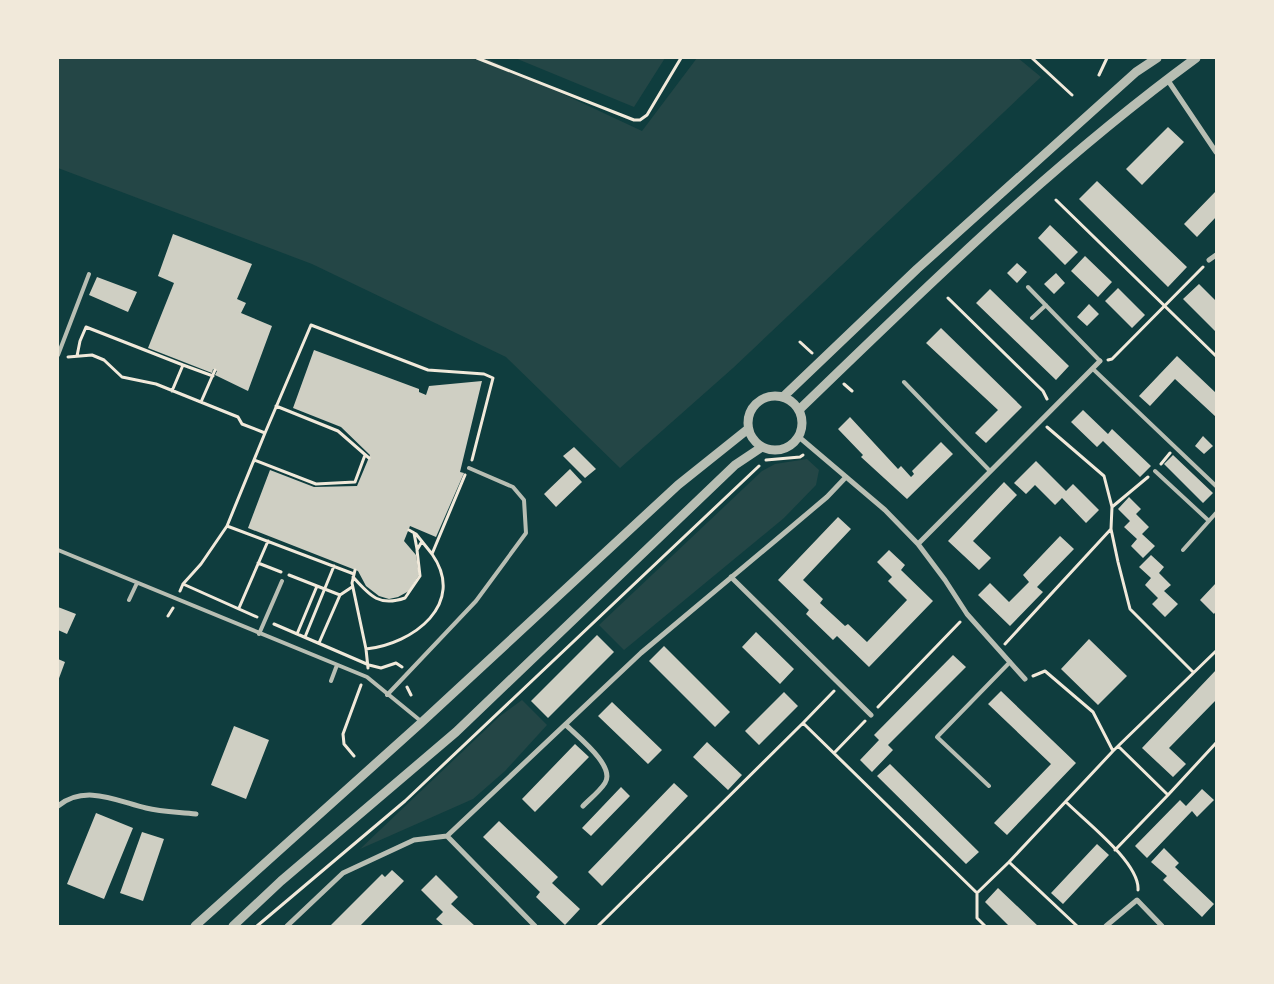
<svg xmlns="http://www.w3.org/2000/svg" width="1274" height="984" font-family="'Alegreya Sans',sans-serif">
  <style>
    .green { fill: #244646 }
    .building { fill: #cfcfc3 }
    .lines { fill: none; stroke-linecap: round; stroke-linejoin: round }
    .path { stroke: #f1e9da; stroke-width: 3 }
    .service { stroke: #b8beb3; stroke-width: 4 }
    .minor { stroke: #b8beb3; stroke-width: 5 }
    .tertiary { stroke: #b8beb3; stroke-width: 9 }
  </style>
  <rect width="100%" height="100%" fill="#0f3d3e"/>
  <!-- green -->
  <path class="green" d="M58 58H486L642 131 697 58H1018L1041 77 733 368 620 468 506 357 312 264 58 168Z
    M515 58H665L634 107Z
    M807 459 819 470 816 485 784 518 624 650 599 625 762 471 775 464Z
    M522 700 547 725 505 771 473 799 360 849 500 716Z"/>
  <!-- building -->
  <path class="building" d="M1168 127 1184 142 1142 185 1126 169Z
    M1097 181 1187 267 1168 287 1079 199Z
    M1216 191V217L1197 237 1184 224Z
    M1050 225 1078 252 1065 265 1038 238Z
    M173 234 252 264 237 299 246 303 241 313 272 326 248 391 215 375 217 371 213 369 212 373 148 348 174 283 158 276Z
    M1085 256 1112 282 1098 297 1071 271Z
    M1017 263 1027 272 1017 283 1007 273Z
    M1056 273 1065 283 1054 294 1044 284Z
    M97 277 137 292 128 312 89 295Z
    M1199 284 1216 301V332L1183 299Z
    M1118 288 1145 315 1132 328 1105 301Z
    M990 289 1069 366 1056 380 976 303Z
    M1089 304 1099 314 1087 326 1077 317Z
    M941 328 1022 407 986 443 975 433 998 410 926 343Z
    M314 350 419 389V392L426 395 429 386 482 381 460 472 464 473 436 537 410 526 404 541 416 555 419 575 409 591 398 597 389 599 379 596 366 586 358 571 248 528 270 470 314 487 357 486 370 455 341 427 293 408Z
    M1177 356 1216 393V417L1175 379 1150 406 1139 396Z
    M1083 410 1108 434 1112 429 1151 466 1140 477 1103 441 1097 447 1071 422Z
    M850 417 898 469 901 466 911 477 914 474 912 471 941 442 953 454 907 499 861 457 863 455 838 429Z
    M1203 436 1213 446 1204 454 1195 446Z
    M574 447 596 469 585 478 563 456Z
    M1173 455 1213 493 1203 503 1164 464Z
    M1036 461 1066 491 1073 484 1099 510 1086 523 1062 498 1055 505 1035 485 1026 494 1014 483Z
    M570 469 582 482 556 507 544 494Z
    M1004 482 1017 495 973 541 991 558 979 570 948 541Z
    M1129 497 1141 509 1136 514 1149 527 1142 534 1155 546 1143 558 1131 546 1137 539 1124 527 1130 521 1118 509Z
    M838 517 851 529 803 580 823 599 820 603 845 626 848 624 867 642 907 600 888 581 892 577 877 562 889 550 905 565 901 570 933 601 869 667 837 636 833 640 806 614 809 610 778 580Z
    M1060 536 1074 549 1037 587 1043 592 1010 626 978 595 990 583 1009 602 1029 582 1023 575Z
    M1151 555 1164 567 1159 573 1171 585 1164 591 1178 604 1165 617 1152 604 1158 598 1145 585 1151 578 1139 567Z
    M1216 583V611L1214 614 1200 600Z
    M58 607 76 614 67 634 58 630Z
    M756 632 794 669 780 684 742 647Z
    M597 635 614 652 548 718 531 701Z
    M1089 639 1127 676 1098 705 1061 669Z
    M664 646 730 712 715 727 649 661Z
    M953 655 966 667 888 745 893 750 872 772 860 760 879 740 874 735Z
    M58 659 65 662 58 681Z
    M1216 670V700L1169 748 1186 764 1173 777 1142 748Z
    M1001 691 1076 763 1007 835 994 823 1051 764 988 704Z
    M784 692 798 706 759 745 745 731Z
    M612 702 662 750 648 764 598 716Z
    M234 726 269 740 246 799 211 785Z
    M707 742 742 775 728 790 693 757Z
    M575 744 589 757 535 812 522 799Z
    M890 764 979 852 966 864 877 776Z
    M674 783 688 796 602 886 588 872Z
    M621 787 630 796 591 836 582 828Z
    M1202 789 1214 800 1197 817 1192 811 1147 858 1135 846 1180 800 1186 806Z
    M96 813 133 828 104 899 67 884Z
    M499 821 558 877 552 883 580 909 565 925 536 897 540 892 483 837Z
    M142 832 164 839 143 901 120 893Z
    M1097 844 1109 855 1063 904 1051 893Z
    M1164 848 1179 863 1175 867 1214 904 1202 917 1163 880 1167 876 1151 862Z
    M392 870 404 881 360 926H330L382 874 385 877Z
    M436 875 458 897 451 904 475 926H444L436 919 443 912 421 890Z
    M998 888 1038 926H1009L985 902Z"/>
  <g class="lines">
    <!-- path -->
    <path class="path" d="M477 58 634 120H640L647 115 681 58
      M1032 58 1072 95
      M1099 75 1107 58
      M1056 200 1216 356
      M948 298 1043 391 1047 399
      M800 342 812 353
      M77 356 80 341 86 327 183 365
      M68 357 92 355 104 360 122 377 156 384 238 417 242 424 265 433 311 325 428 370 484 374 493 378 472 460
      M1108 360 1112 359 1203 267
      M844 384 852 391
      M172 391 183 365 213 376
      M201 402 215 370
      M276 406 338 431 369 458
      M1047 427 1104 476 1112 507 1111 529 1118 562 1130 609 1193 672
      M265 433 227 526 354 574
      M254 460 316 484 355 482 365 455
      M766 460 800 457 803 455
      M1161 464 1170 453
      M1112 507 1148 477
      M409 530 416 534 432 554
      M414 533 417 549
      M258 563 281 572
      M355 570 352 583 366 649
      M289 575 317 586
      M353 577C370 596 379 607 405 598L420 576 417 550 421 543
      M183 584 201 564 227 526
      M180 591 183 584 257 617
      M340 595 352 587
      M239 608 268 541
      M168 616 173 608
      M274 624 369 665 381 668 396 663 402 667
      M297 634 317 586 340 595 319 643
      M305 637 334 566
      M1005 644 1111 529
      M368 668 366 649C413 644 467 604 432 554L465 475
      M1033 676 1045 671 1093 712 1113 751 1216 651
      M407 687 411 695
      M878 707 960 622
      M803 723 834 691
      M834 753 865 721
      M354 756 344 744 343 734 361 685
      M1168 795 1216 743
      M1066 802C1085 821 1140 863 1138 890
      M1115 850 1168 795 1118 746
      M1009 862 1077 926
      M977 893 1009 862 1113 751
      M257 926 405 801 759 466
      M598 926 803 723 977 893V918L985 926"/>
    <!-- service -->
    <path class="service" d="M1028 287 1100 361
      M1032 318 1046 305
      M58 355 89 274
      M1093 369 1216 486
      M904 382 989 470
      M1155 471 1209 521
      M58 550 367 677 422 722
      M1183 550 1216 513
      M129 600 137 583
      M259 634 282 581
      M331 681 337 665
      M387 695 476 601 526 533 524 500 513 487 469 468
      M989 786 937 737 1010 662"/>
    <!-- minor -->
    <path class="minor" d="M1167 79 1216 152
      M1209 260 1216 255
      M799 437 885 510 918 544 945 580 967 614 1025 679
      M918 544 1100 361
      M731 577 871 715
      M566 725C577 736 616 766 605 783 600 791 590 799 583 806
      M58 806C85 784 117 801 146 808 162 812 179 812 196 814
      M447 836 535 926
      M287 926 343 873 414 840 447 836 641 653 776 540 827 497 846 477
      M1106 926 1137 900 1162 926"/>
    <!-- tertiary -->
    <path class="tertiary" d="M748 423a27 27 0 1 1 54 0a27 27 0 1 1-54 0Z
      M784 396 917 269 1136 72 1157 58
      M800 409C926 287 1054 162 1196 58
      M195 926 422 722 678 485 748 429
      M233 926 281 881 456 732 735 465 762 447"/>
  </g>
  <!-- border -->
  <rect width="1274" height="984" fill="none" stroke="#f1e9da" stroke-width="118"/>
</svg>
